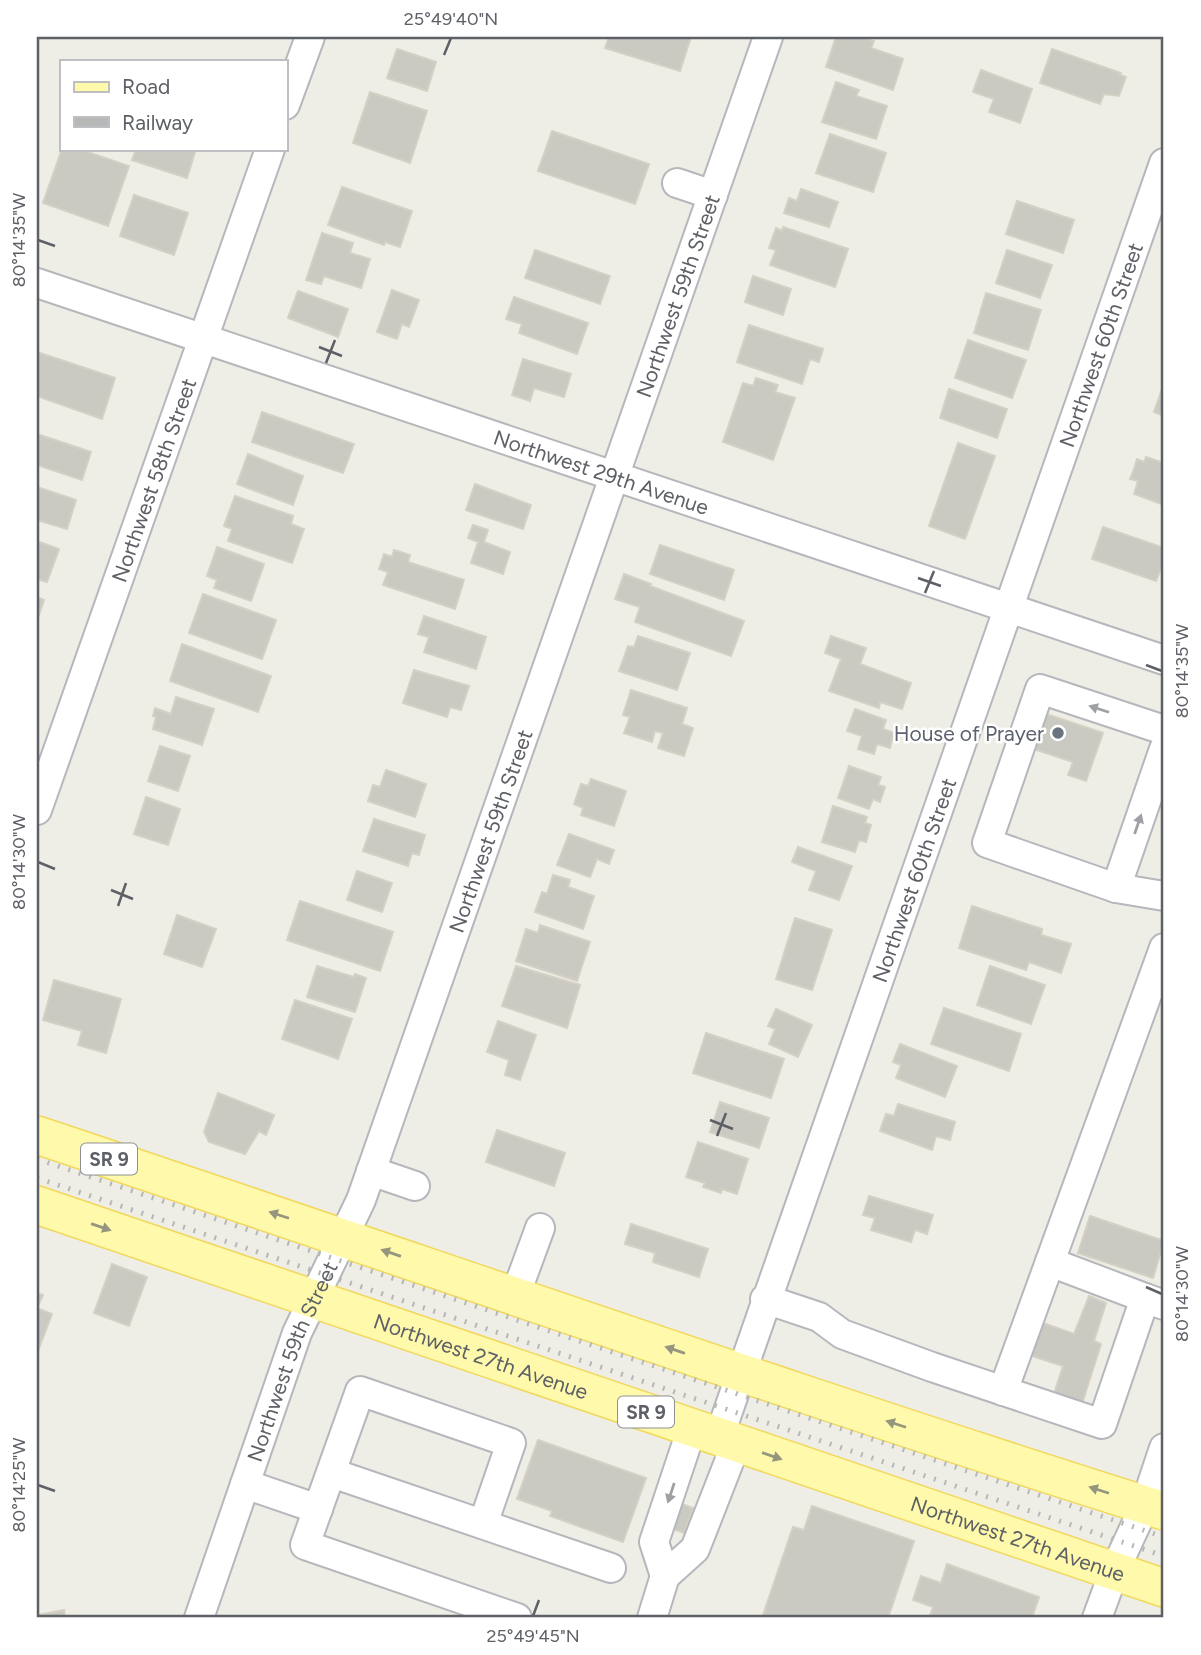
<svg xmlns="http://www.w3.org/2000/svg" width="1201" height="1655" font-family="Figtree,sans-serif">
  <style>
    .building { fill: #cac9c2; stroke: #d4d1c4; stroke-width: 2 }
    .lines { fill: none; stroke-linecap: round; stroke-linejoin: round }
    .minor-casing { stroke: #b6b7bc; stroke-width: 32 }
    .major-casing { stroke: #f1d85d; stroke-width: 40 }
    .minor { stroke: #fff; stroke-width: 28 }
    .major { stroke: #fffaab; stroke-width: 37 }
    .rail { stroke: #b6b7b7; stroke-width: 5; stroke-dasharray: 2 9; stroke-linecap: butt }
    .oneway { fill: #9ea0a3 }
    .oneway2 { fill: #96967e }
    .ticks { fill: none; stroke: #5d6066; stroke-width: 2.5 }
    .worship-dot { fill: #6b7280; stroke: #fff; stroke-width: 2.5 }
    .labels { text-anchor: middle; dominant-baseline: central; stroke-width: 5; stroke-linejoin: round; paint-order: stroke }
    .shield { fill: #fff; stroke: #8e9094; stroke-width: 2 }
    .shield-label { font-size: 19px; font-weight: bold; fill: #5d6066 }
    .street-label { font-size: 21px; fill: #5d6066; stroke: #fff }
    .worship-label { font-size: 21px; fill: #5b616d; stroke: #fff; text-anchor: end }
    .neatline { fill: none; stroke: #5d6066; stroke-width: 2.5 }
    .ticks-label { font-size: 18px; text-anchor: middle; fill: #5d6066 }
  </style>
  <rect width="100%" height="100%" fill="#efeee6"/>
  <!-- building -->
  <path class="building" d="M609 37H691L680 71 605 48Z
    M836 37H862L874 41 871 48 903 59 893 90 826 67Z
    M397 49 436 62 427 91 387 78Z
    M1052 49 1121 73 1120 75 1126 77 1119 96 1104 94 1100 104 1040 83Z
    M981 70 1032 89 1020 123 989 112 994 99 973 92Z
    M836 82 859 90 856 96 887 106 876 139 822 122Z
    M370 92 427 111 410 163 353 143Z
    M552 131 649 164 635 204 538 171Z
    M830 134 886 153 873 192 816 173Z
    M62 149H79L129 166 108 226 43 203Z
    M136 149H196L187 178 132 160Z
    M342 187 412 211 400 247 385 242 384 245 328 225Z
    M801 189 838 202 829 227 784 213 789 198 797 201Z
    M134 195 188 213 174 255 120 236Z
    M1017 201 1074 220 1063 253 1006 234Z
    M783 227 848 249 835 287 770 265 776 250 769 248 776 228 782 231Z
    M322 233 353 243 350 253 370 259 361 288 324 276 321 284 306 280Z
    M535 250 610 276 600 304 525 278Z
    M1007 250 1052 265 1040 298 996 283Z
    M753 276 791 289 783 315 745 302Z
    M392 290 419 300 409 327 402 324 397 339 377 332Z
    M298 291 348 309 338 337 288 318Z
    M986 293 1041 310 1028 350 974 333Z
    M514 297 588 323 577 354 519 333 522 324 506 319Z
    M749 325 823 349 819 362 810 359 802 384 737 362Z
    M968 340 1026 360 1012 398 955 378Z
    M37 352 115 378 102 419 37 396Z
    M523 359 571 374 564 397 534 388 530 401 512 395Z
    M756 378 778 385 775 392 795 398 773 460 723 442 743 383 753 386Z
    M1163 386H1164V416L1154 412Z
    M949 389 1007 409 997 438 940 418Z
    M262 412 354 444 343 473 252 442Z
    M37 434 91 452 82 480 37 465Z
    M958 443 995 456 965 539 929 526Z
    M248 454 303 476 293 505 237 484Z
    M1146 457 1164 463V505L1134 494 1138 481 1130 479 1134 469 1137 459 1144 462Z
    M475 484 531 505 523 529 466 510Z
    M37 487 76 500 67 529 37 520Z
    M235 496 293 516 291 524 304 529 292 563 228 541 232 529 224 526Z
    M473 525 488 530 484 542 510 552 503 574 471 563 478 542 468 538Z
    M1103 527 1164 548V567L1162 566 1156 581 1092 559Z
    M37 541 59 549 47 582 37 579Z
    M660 545 734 570 724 600 650 574Z
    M217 547 264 564 251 601 214 588 217 580 207 576Z
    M394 550 410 555 408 562 464 580 455 609 383 585 388 572 379 569 384 554 392 557Z
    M624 574 651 584 650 586 744 621 731 656 635 622 640 607 615 599Z
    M203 594 276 620 262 659 189 633Z
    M37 597 44 600 37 621Z
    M424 616 486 637 476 669 424 652 429 637 418 634Z
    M638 636 690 653 677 690 619 671 628 646 634 647Z
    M831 636 866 648 860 664 911 683 902 709 880 702 879 708 829 691 841 659 825 653Z
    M182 644 271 676 258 712 170 681Z
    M414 670 469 686 461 710 450 707 447 717 403 703Z
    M631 690 687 708 682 724 693 728 684 756 658 748 663 733 655 731 652 742 624 733 630 717 623 715Z
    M176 697 214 709 202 745 153 729 156 717 153 716 155 708 171 714Z
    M855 709 886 720 883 729 894 733 890 748 877 744 874 754 858 749 862 736 847 731Z
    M1043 713 1103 733 1086 781 1068 775 1073 762 1031 748Z
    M160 746 190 756 178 791 148 781Z
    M849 766 881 777 878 785 885 787 880 802 873 799 869 809 838 798Z
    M386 770 426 784 415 817 368 801 373 785 380 787Z
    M591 779 626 791 614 826 581 815 583 808 574 804 581 784 588 786Z
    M146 797 180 809 168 845 134 834Z
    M833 806 867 817 865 823 871 825 866 842 859 840 855 852 822 842Z
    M374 819 425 835 419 855 412 853 408 866 363 851Z
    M569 834 614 850 609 864 597 859 590 877 557 865Z
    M798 847 852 866 839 900 809 890 816 871 792 862Z
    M357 871 392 883 382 912 347 900Z
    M553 875 570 880 568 887 594 896 583 929 535 912 542 892 547 894Z
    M300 901 393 932 380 971 287 940Z
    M972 906 1042 929 1041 935 1071 944 1061 973 1029 962 1026 970 959 948Z
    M177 915 216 929 202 967 164 954Z
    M795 918 832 930 812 990 776 979Z
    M540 925 590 942 577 981 516 961 526 929 538 933Z
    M317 966 354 977 355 974 366 978 355 1012 307 997Z
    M516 966 580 985 567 1028 502 1006Z
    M990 966 1045 985 1031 1024 977 1005Z
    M54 980 121 999 106 1053 78 1045 82 1031 43 1020Z
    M295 1000 352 1019 338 1059 282 1039Z
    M944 1008 1021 1034 1009 1071 931 1044Z
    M776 1009 812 1025 798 1057 769 1044 775 1029 768 1026Z
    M498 1021 536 1035 520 1080 505 1075 509 1060 487 1052Z
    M706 1033 784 1059 771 1098 693 1073Z
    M900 1044 957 1066 945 1097 896 1078 901 1065 893 1062Z
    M218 1093 274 1115 266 1135 259 1131 245 1154 209 1142 204 1132Z
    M720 1102 769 1118 759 1148 710 1132Z
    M898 1104 955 1122 950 1140 936 1136 932 1150 880 1131 886 1114 894 1116Z
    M497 1130 565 1153 554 1186 486 1162Z
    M698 1142 748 1159 737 1194 722 1189 721 1193 703 1187 705 1183 686 1177Z
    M869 1196 933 1215 927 1234 915 1230 911 1242 871 1230 875 1218 863 1215Z
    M1090 1216 1164 1241 1153 1278 1078 1253Z
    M631 1224 708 1249 699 1277 653 1262 655 1253 625 1244Z
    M112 1264 147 1277 129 1326 94 1313Z
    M37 1293 43 1295 37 1308 52 1314 38 1351 37 1350Z
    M1089 1296 1106 1303 1094 1341 1101 1344 1081 1407 1053 1397 1063 1366 1029 1355 1038 1321 1074 1334Z
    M538 1440 646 1478 623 1542 550 1516 552 1511 517 1499Z
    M682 1504 693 1508 684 1533 673 1529Z
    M812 1506 914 1541 888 1618H762L793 1527 804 1530Z
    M947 1564 1039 1597 1032 1618H929L933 1607 913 1600 921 1576 941 1583Z
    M64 1610 65 1618H37V1615Z"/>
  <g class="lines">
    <defs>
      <g id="minor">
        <path d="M285 105 310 37"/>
        <path d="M677 183 713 195"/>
        <path id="s1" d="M37 283 1164 660"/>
        <path d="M1164 730 1040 689 987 843 1116 888 1164 896"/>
        <path id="s2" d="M37 810 270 149"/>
        <path d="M1116 888 1164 749"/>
        <path d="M371 1171 415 1186"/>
        <path d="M1050 1262 1145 1298"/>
        <path d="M515 1296 540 1228"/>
        <path d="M765 1299 819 1317 842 1334 932 1367 1102 1424 1145 1298 1164 1305"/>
        <path d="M1003 1391 1164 948"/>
        <path id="s3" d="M719 1437 1164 163"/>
        <path d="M332 1473 611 1568"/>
        <path d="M245 1484 318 1509"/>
        <path d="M483 1524 511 1443 360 1391 305 1545 517 1618"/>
        <path d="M665 1576 654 1542 692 1428"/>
        <path id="s4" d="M199 1618 297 1333 361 1200 768 37"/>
        <path d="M652 1618 665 1576 695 1549 736 1444"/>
        <path d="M1097 1618 1114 1572 1145 1505 1164 1448"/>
      </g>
      <g id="major">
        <path d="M37 1135C413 1260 786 1392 1164 1511"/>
        <path id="s5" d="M37 1205 1164 1588"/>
      </g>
    </defs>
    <!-- minor casing -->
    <use href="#minor" class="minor-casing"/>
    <!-- major casing -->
    <use href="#major" class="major-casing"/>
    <!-- minor -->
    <use href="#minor" class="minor"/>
    <!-- major -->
    <use href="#major" class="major"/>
    <!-- rail -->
    <path class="rail" d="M37 1159 1164 1537
      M37 1178 1164 1556"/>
  </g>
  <!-- one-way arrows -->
  <defs><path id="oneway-solid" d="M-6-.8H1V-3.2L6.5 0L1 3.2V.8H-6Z" transform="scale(1.75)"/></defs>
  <g class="oneway">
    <use href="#oneway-solid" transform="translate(1099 709) rotate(-162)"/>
    <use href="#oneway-solid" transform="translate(1138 824) rotate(-71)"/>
    <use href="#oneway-solid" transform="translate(671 1493) rotate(108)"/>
  </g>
  <g class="oneway2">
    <use href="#oneway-solid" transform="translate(279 1215) rotate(-162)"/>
    <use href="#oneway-solid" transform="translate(101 1227) rotate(19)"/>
    <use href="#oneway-solid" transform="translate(391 1253) rotate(-161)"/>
    <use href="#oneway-solid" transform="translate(675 1350) rotate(-161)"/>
    <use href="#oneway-solid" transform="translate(896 1424) rotate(-162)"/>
    <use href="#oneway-solid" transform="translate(772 1456) rotate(19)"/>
    <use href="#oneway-solid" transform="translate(1099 1490) rotate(-162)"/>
  </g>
  <!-- ticks -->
  <path class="ticks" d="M444 55 451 38M38 240 55 246M319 347 342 356M326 363 335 340M918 578 941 586M925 593 934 571M1146 665 1162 671M38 862 55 869M111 890 133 899M118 906 126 883M710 1120 733 1129M717 1136 726 1113M1146 1287 1162 1294M38 1485 55 1491M533 1616 539 1600"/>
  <!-- markers -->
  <circle class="worship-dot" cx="1058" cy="733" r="7"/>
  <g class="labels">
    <!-- shield labels -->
    <g class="shield">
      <rect x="81" y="1143.5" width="56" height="31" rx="5"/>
      <rect x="618" y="1396.5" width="56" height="31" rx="5"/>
    </g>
    <g class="shield-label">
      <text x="109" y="1159">SR 9</text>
      <text x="646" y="1412">SR 9</text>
    </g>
    <!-- street labels -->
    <g class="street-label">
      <text stroke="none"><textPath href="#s4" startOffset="1407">Northwest 59th Street</textPath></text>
      <text stroke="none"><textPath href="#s3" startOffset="1157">Northwest 60th Street</textPath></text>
      <text stroke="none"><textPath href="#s1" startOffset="595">Northwest 29th Avenue</textPath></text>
      <text stroke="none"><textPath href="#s2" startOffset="350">Northwest 58th Street</textPath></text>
      <text stroke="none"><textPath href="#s4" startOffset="840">Northwest 59th Street</textPath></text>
      <text stroke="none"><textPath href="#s3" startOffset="590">Northwest 60th Street</textPath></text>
      <text stroke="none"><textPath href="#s5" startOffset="469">Northwest 27th Avenue</textPath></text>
      <text stroke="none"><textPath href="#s4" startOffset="273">Northwest 59th Street</textPath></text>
      <text stroke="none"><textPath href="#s5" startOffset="1036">Northwest 27th Avenue</textPath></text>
    </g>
    <!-- worship labels -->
    <g class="worship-label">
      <text x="1044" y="733">House of Prayer</text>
    </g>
  </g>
  <!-- border -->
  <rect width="1201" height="1655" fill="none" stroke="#ffffff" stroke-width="77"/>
  <!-- legend -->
  <rect x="60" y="60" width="228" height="91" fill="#ffffff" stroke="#bebfc2" stroke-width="2"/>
  <rect x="74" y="82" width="35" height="10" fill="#fffaab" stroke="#bebfc2" stroke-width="2"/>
  <text x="122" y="94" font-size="21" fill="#5d6066">Road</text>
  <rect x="74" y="117" width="35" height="10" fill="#b6b7b7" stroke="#bebfc2" stroke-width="2"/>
  <text x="122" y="130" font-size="21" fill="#5d6066">Railway</text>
  <rect x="38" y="38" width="1124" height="1578" class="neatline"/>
  <g class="ticks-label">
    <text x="451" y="25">25°49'40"N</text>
    <text transform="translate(19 240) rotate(-90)" y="6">80°14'35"W</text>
    <text transform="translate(1182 671) rotate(-90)" y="6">80°14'35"W</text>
    <text transform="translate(19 862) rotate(-90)" y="6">80°14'30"W</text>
    <text transform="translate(1182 1294) rotate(-90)" y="6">80°14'30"W</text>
    <text transform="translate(19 1485) rotate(-90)" y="6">80°14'25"W</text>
    <text x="533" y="1642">25°49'45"N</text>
  </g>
</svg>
